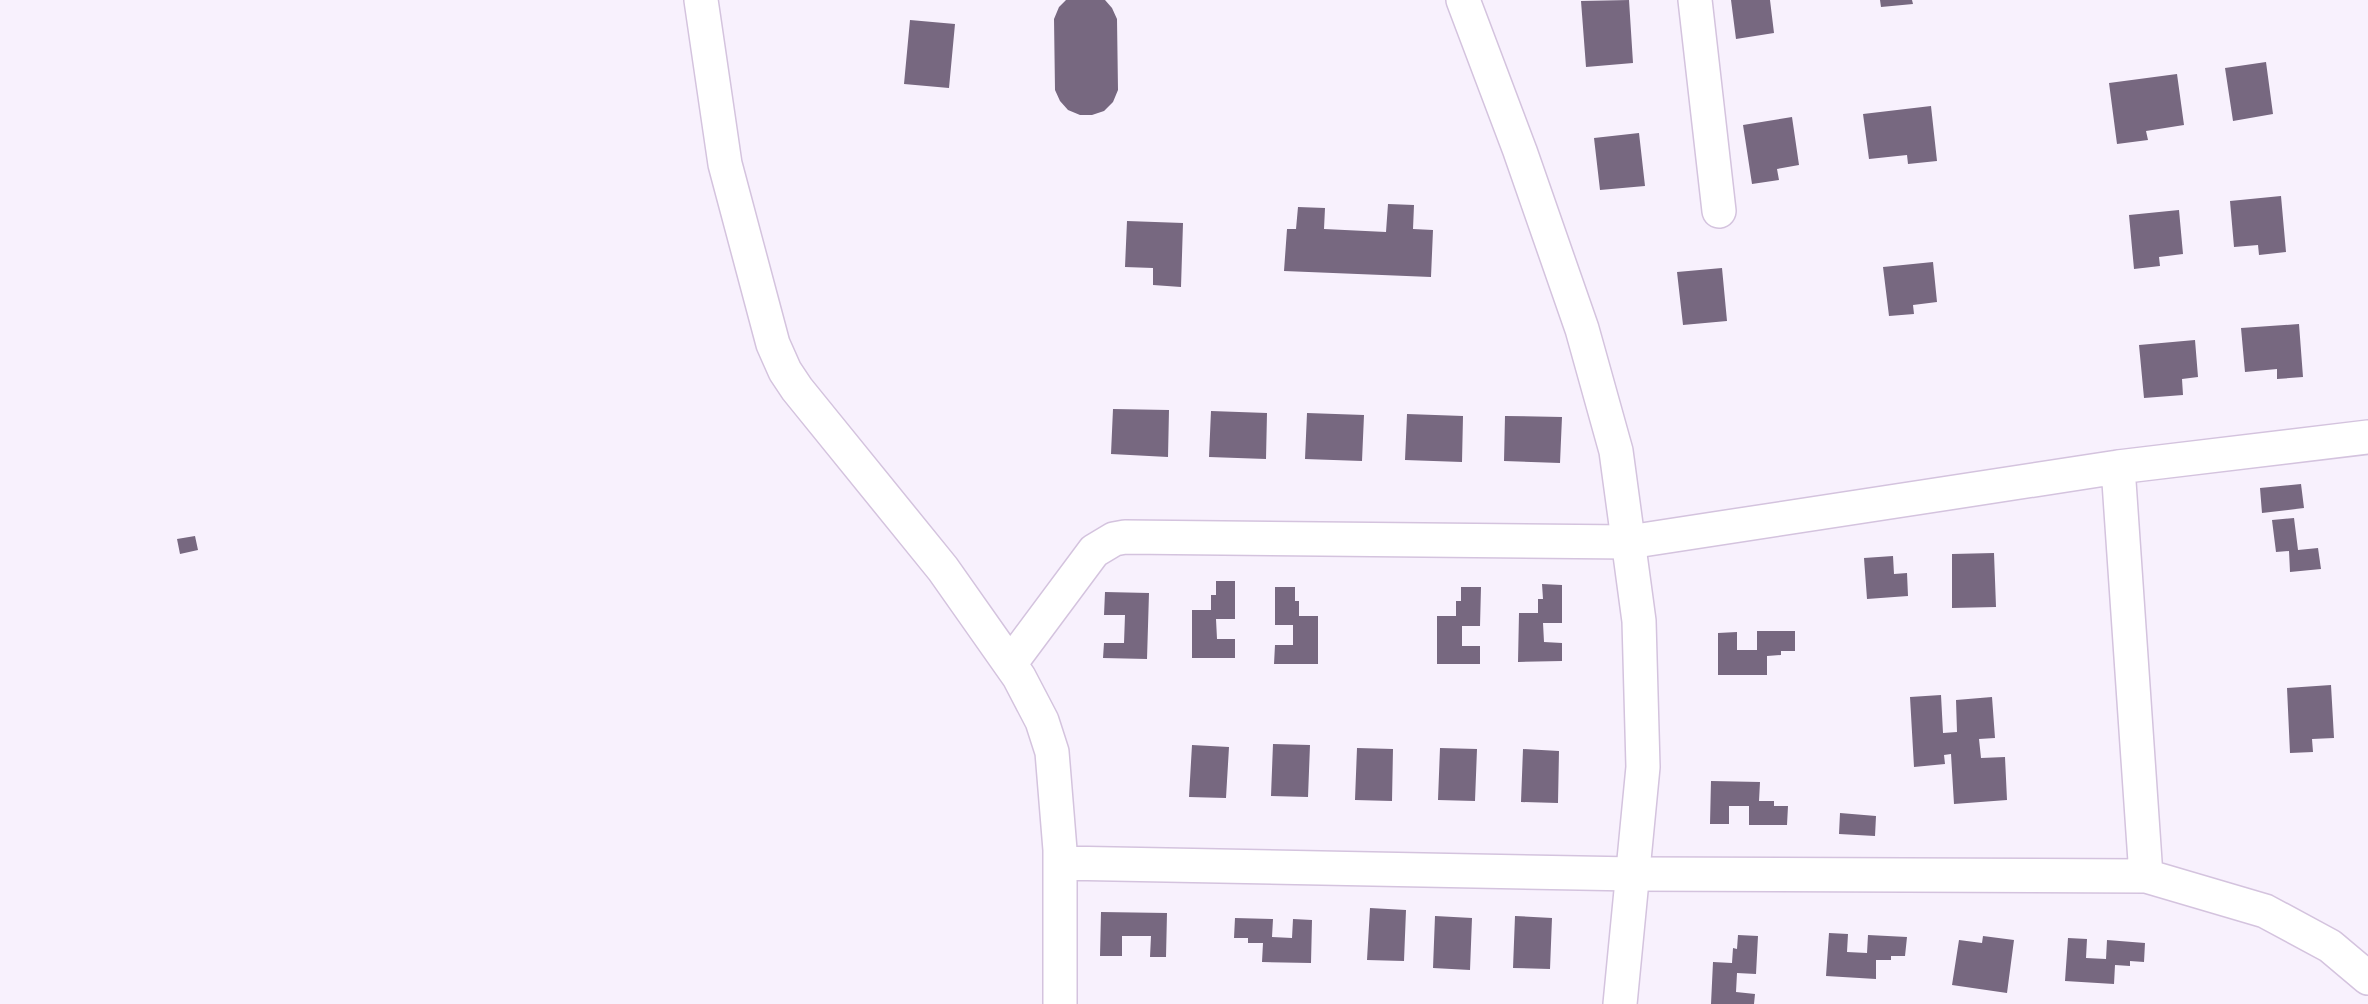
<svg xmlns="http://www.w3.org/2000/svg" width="2368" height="1004" font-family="Ubuntu,sans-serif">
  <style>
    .building { fill: #776880 }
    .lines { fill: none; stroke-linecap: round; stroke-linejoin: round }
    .minor-casing { stroke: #d4c3de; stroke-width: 36 }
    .tertiary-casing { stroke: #d4c3de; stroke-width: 36 }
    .minor { stroke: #fff; stroke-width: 33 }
    .tertiary { stroke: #fff; stroke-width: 33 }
  </style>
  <rect width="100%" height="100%" fill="#f8f1fd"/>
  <!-- building -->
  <path class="building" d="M1066 0H1105L1112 8 1117 19 1118 90 1113 102 1104 111 1092 115H1080L1068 110 1060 101 1055 90 1054 19 1059 7Z
    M1629 0 1633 63 1586 67 1581 1Z
    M1731 0H1770L1774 33 1736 39Z
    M1880 0H1912L1913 4 1881 7Z
    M910 20 955 24 949 88 904 84Z
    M2266 62 2273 114 2233 121 2225 68Z
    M2177 74 2184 125 2146 131 2148 140 2117 144 2109 83Z
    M1931 106 1937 161 1908 164 1907 155 1869 159 1863 114Z
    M1792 117 1799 165 1777 169 1779 180 1752 184 1743 125Z
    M1639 133 1645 186 1600 190 1594 138Z
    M2281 196 2286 252 2259 255 2258 245 2234 247 2230 201Z
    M1388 204 1414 205 1413 229 1433 230 1431 277 1284 271 1287 229H1296L1298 207 1325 208 1324 229 1386 232Z
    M2179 210 2183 254 2159 257 2160 266 2134 269 2129 215Z
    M1127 221 1183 223 1181 287 1153 285V268L1125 267Z
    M1933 262 1937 302 1913 305 1914 314 1889 316 1883 267Z
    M1722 268 1727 321 1683 325 1677 272Z
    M2299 324 2303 377 2277 379V369L2245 372 2241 328Z
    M2195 340 2198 377 2182 379 2183 395 2144 398 2139 345Z
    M1113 409 1169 410 1168 457 1111 454Z
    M1211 411 1267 413 1266 459 1209 457Z
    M1307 413 1364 415 1362 461 1305 459Z
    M1407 414 1463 416 1462 462 1405 460Z
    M1505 416 1562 417 1560 463 1504 461Z
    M2301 484 2304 508 2262 513 2260 488Z
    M2294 518 2298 550 2318 548 2321 569 2290 572 2289 551 2276 552 2272 520Z
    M195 536 198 550 180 554 177 539Z
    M1994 553 1996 607 1952 608V554Z
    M1893 556 1894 574 1907 573 1908 596 1867 599 1864 558Z
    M1216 581H1235V619H1216L1217 639H1235V658H1192V610H1211V595H1216Z
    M1542 584 1562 585V623H1543L1544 642 1562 643V661L1518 662 1519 613H1538V599H1543Z
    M1275 587H1295V601H1299V616H1318V664H1274L1275 645H1293V625H1275Z
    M1461 587H1481L1480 626H1462V646H1480V664H1437V616H1456V601H1461Z
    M1105 592 1149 593 1147 659 1103 658 1104 643H1124L1125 615H1104Z
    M1757 631H1795V651H1781V655L1767 656V675H1718V633L1737 632V650H1757Z
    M2331 685 2334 738 2312 739 2313 752 2290 753 2287 688Z
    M1941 695 1943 733 1957 732 1956 700 1992 697 1995 738 1979 739 1981 758 2005 757 2007 800 1954 804 1951 754 1944 755 1945 764 1914 767 1910 697Z
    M1273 744 1310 745 1308 797 1271 796Z
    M1192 745 1229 747 1226 798 1189 797Z
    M1357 748 1393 749 1392 801 1355 800Z
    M1440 748 1477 749 1475 801 1438 800Z
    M1523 749 1559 751 1558 803 1521 802Z
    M1711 781 1760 782 1759 801H1774V806H1788L1787 825H1749V806H1729V824H1710Z
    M1840 813 1876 816 1875 836 1839 834Z
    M1370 908 1406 910 1404 961 1367 960Z
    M1101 912 1167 913 1166 957H1150L1151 936H1122V956H1100Z
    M1435 916 1472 918 1470 970 1433 968Z
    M1515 916 1552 918 1550 969 1513 968Z
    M1235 918 1273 919 1272 937 1292 938 1293 919 1312 920 1311 963 1262 962 1263 943H1248V938H1234Z
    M1829 933 1848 934 1847 952 1867 953 1868 935 1907 937 1905 956H1891V960H1876V979L1826 976Z
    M1738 935 1758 936 1756 974 1737 973 1736 992 1755 994 1754 1004H1711L1713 962 1732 963 1733 948 1737 949Z
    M1983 936 2014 940 2007 993 1952 985 1959 940 1982 943Z
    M2068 938 2087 939 2086 958 2106 959 2107 940 2145 943 2144 962 2130 961V966L2115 965 2114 984 2065 981Z"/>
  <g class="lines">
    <defs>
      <path id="minor" d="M701 0 725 164 773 344 785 371 797 389 943 569 1019 677 1042 721 1052 752 1060 850V1004
        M1695 0 1719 211
        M2118 467 2146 876
        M1010 664 1094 551 1114 539 1125 537 1629 542 2118 467 2368 437
        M1061 863 1634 874 2146 876 2265 911 2330 946 2368 978"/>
      <path id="tertiary" d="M1463 0 1520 151 1582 329 1616 451 1639 621 1643 767 1620 1004"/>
    </defs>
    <!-- minor casing -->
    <use href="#minor" class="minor-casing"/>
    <!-- tertiary casing -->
    <use href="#tertiary" class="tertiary-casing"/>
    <!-- minor -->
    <use href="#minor" class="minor"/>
    <!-- tertiary -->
    <use href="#tertiary" class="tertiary"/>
  </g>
</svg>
